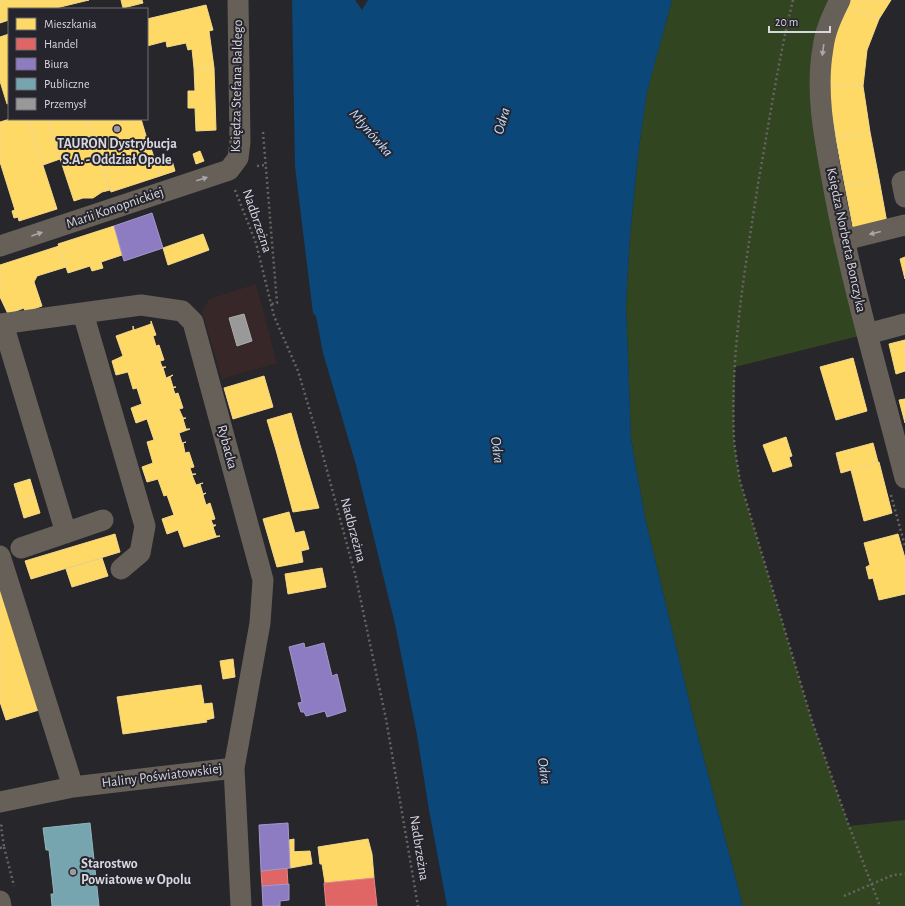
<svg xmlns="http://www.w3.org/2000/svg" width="905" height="906" font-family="'Alegreya Sans',sans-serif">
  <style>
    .industrial { fill: #382728 }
    .green { fill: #314521 }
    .water { fill: #0b4778 }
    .homes { fill: #ffd966; stroke: #f3d88a }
    .shops { fill: #e06666; stroke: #de888a }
    .offices { fill: #8e7cc3; stroke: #a497cb }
    .public { fill: #76a5af; stroke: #93b4bd }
    .industry { fill: #999; stroke: #acacad }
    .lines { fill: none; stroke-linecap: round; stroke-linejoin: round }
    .path { stroke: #686461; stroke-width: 2.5; stroke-dasharray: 2 3; stroke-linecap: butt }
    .minor { stroke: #666058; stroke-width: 21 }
    .oneway { fill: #aaa7a8 }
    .poi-dot { fill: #9a999f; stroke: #26242d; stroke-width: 1.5 }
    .labels { text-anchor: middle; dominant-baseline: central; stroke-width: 4; stroke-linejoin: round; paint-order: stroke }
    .street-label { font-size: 14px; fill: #d8d7dd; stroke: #26242d }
    .poi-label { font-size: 14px; font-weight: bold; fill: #d8d7dd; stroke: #26242d }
    .water-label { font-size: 15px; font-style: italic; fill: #bfddfe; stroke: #26242d }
  </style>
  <rect width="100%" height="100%" fill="#27262b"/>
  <!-- industrial -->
  <path class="industrial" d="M256 284 277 363 222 379 202 312 209 299Z"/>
  <!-- green -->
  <path class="green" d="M672 0H840L821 66 867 334 735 367 734 441 740 481 812 721 849 826 905 820V906H743L696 729 645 518 631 439 626 304 630 236 639 147 647 91Z"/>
  <!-- water -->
  <path class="water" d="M292 0H355L362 10 368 0H672L647 92 639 147 630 236 626 304 631 439 645 518 696 729 743 906H447L429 810 417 735 395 624 356 465 323 353 316 316 313 313 295 167Z"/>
  <!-- homes -->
  <path class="homes" d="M0 0H26L28 9H9V20L0 23Z
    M26 0H89L52 9H28Z
    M121 0H142L143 3 123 8Z
    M850 0H891L879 19 847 5Z
    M206 5 213 30 209 31 214 68H194L192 49 188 50 186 43 167 47 166 41 147 46V19Z
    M847 5 879 19 867 50 863 86 828 85 833 41Z
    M9 34V103L7 104 0 81V37Z
    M194 68H214L216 130 196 131 195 108H188V91H195Z
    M828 85 863 86 870 132 836 139Z
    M10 119H28L57 209 19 221 18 217 14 218 12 211 15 210 0 162V122Z
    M28 119H47L60 159 43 165Z
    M47 119H88L110 190 102 192 93 198H83L74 201Z
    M88 119H141L147 139 99 155Z
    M870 132 879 179 845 186 836 139Z
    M148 139 160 176 111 192 99 155Z
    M200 151 204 161 196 164 193 154Z
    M171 157 175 171 160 176 155 163Z
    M879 179 887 223 854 232 845 186Z
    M114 226 122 255 101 262 103 268 92 271 90 266 68 273 58 244Z
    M203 234 209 250 168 265 163 248Z
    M59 246 66 267 37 276 34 282 42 306 25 312 24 308 8 314 0 297V265Z
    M905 257V279L900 259Z
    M151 321 156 335 153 336 156 346 159 345 164 360 160 361 162 367H166L163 368 166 378 173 375 170 377 173 387H176L173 388 175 394 178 393 183 408 179 409 183 418H186L183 419 186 429H190L179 433 182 443 186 442 183 443 185 453 189 452 194 467 190 468 192 474H196L192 475 196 485 203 483 200 484 203 494 206 493 203 495 206 505 210 503 215 519 211 520 213 525H216L213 527 216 536H220L184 547 178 530 167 534 162 519 174 515 167 495 164 496 158 479 147 482 142 467 153 463 147 442 154 440 147 419 136 423 131 408 142 404 137 388 133 389 128 372 116 375 112 361 123 356 116 336 133 330V326L134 330 151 324Z
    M905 340V371L896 374 889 344Z
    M853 358 867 411 836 420 820 367Z
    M264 376 273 407 233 419 224 388Z
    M905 399V423L899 400Z
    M291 413 300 445 276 450 267 420Z
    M786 437 792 456 789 457 792 466 773 472 763 445Z
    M873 443 878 462 841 473 836 453Z
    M300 445 319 508 293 512 276 450Z
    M879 462 892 513 864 521 851 470Z
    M30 479 35 496 19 501 14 484Z
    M35 496 40 513 24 518 19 501Z
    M289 512 295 533 304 531 309 549 301 551 303 562 277 567 263 519Z
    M115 534 120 552 31 579 25 561Z
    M898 534 905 558V594L879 600 873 578 869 579 866 567 870 565 864 543Z
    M102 558 108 576 72 587 66 569Z
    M322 568 326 587 288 594 285 574Z
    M0 587 39 710 6 720 0 702Z
    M233 659 235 677 223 679 220 661Z
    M201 685 204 704 212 703 214 718 206 720 207 722 123 734 117 697Z
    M294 839V852H289V840Z
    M368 839 372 854 374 878 325 883 322 864H320L318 847Z
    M310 851 312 864 290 868 289 852Z"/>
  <!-- shops -->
  <path class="shops" d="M287 868 288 885 262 886 261 871Z
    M374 878 377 906H326L324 883Z"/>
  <!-- offices -->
  <path class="offices" d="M152 213 163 248 124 261 114 226Z
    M304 643 305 648 324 643 332 676 337 674 346 711 327 717 325 711 306 716 304 712H301L298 703 302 702 289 647Z
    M288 823 290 868 261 871 259 825Z
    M289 884V900L280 901V906H263L262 886Z"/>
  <!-- public -->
  <path class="public" d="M90 823 99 906H52L51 894H54L49 850H46L43 828Z"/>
  <!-- industry -->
  <path class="industry" d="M244 314 252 341 237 346 229 318Z"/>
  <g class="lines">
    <!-- path -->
    <path class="path" d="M793 0C778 61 769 123 758 184 745 268 730 354 734 439 735 453 738 467 740 481L812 721 849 826 880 906
      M263 132 277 303 271 304
      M257 166 265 165
      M235 190 256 243 274 316 298 371 321 448 356 578 386 719 418 906
      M891 495 905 546
      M4 847 14 886
      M0 848 4 847 1 826 4 823
      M844 896 893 875 905 874"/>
    <!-- minor -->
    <path class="minor" d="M840 0C832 16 825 31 823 48 815 93 825 140 833 184 851 283 880 380 905 478
      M905 181 902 182 905 197
      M844 240 905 225
      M0 246 229 170 238 158 240 142 238 0
      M83 313 145 526 140 553 121 569
      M0 324 141 305 182 311 193 322 263 580 260 623 234 768 241 906
      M3 324 66 533
      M867 334 905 324
      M21 548 103 520
      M0 556 73 787
      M0 802 73 787 234 768
      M0 901 1 906"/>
  </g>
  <!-- one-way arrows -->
  <defs><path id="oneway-solid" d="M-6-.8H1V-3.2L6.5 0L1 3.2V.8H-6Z"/></defs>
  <g class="oneway">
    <use href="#oneway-solid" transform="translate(823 50) rotate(98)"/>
    <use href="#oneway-solid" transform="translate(202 179) rotate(-18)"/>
    <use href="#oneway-solid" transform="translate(875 233) rotate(166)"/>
    <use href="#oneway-solid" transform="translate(37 234) rotate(-19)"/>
  </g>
  <!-- markers -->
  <g class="poi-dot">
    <circle cx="117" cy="129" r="4"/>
    <circle cx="73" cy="872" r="4"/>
  </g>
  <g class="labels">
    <!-- street labels -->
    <g class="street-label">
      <text transform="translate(237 86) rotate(-89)">Księdza Stefana Baldego</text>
      <text transform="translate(115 208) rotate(-19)">Marii Konopnickiej</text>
      <text transform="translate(257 221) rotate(71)">Nadbrzeżna</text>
      <text transform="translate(846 240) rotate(78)">Księdza Norberta Bonczyka</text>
      <text transform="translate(227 447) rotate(75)">Rybacka</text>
      <text transform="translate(353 530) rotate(75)">Nadbrzeżna</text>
      <text transform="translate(162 776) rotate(-7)">Haliny Poświatowskiej</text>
      <text transform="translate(419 848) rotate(81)">Nadbrzeżna</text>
    </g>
    <!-- poi labels -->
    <g class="poi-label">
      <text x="117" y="144">TAURON Dystrybucja<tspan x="117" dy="16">S.A. - Oddział Opole</tspan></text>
      <text x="81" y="864" text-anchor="start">Starostwo<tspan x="81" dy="16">Powiatowe w Opolu</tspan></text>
    </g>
    <!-- water labels -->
    <g class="water-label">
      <text transform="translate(502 121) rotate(-74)">Odra</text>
      <text transform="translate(371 133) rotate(49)">Młynówka</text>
      <text transform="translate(497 450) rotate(82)">Odra</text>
      <text transform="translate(544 771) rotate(82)">Odra</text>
    </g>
  </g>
  <!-- legend -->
  <rect x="8" y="8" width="140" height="112" fill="#26242d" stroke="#6d6c73"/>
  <rect x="16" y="18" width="20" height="12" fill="#ffd966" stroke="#6d6c73"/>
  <text x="44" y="28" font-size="12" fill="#d8d7dd">Mieszkania</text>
  <rect x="16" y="38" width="20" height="12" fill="#e06666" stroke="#6d6c73"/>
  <text x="44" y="48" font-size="12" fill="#d8d7dd">Handel</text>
  <rect x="16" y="58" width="20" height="12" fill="#8e7cc3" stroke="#6d6c73"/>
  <text x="44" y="68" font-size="12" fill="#d8d7dd">Biura</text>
  <rect x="16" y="78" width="20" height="12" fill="#76a5af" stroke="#6d6c73"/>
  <text x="44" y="88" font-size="12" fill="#d8d7dd">Publiczne</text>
  <rect x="16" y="98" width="20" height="12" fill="#999999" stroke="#6d6c73"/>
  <text x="44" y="108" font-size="12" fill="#d8d7dd">Przemysł</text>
  <!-- scale -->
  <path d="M769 26v6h61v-6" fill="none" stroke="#d8d7dd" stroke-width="2"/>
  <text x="775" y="26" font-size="12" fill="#d8d7dd" stroke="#26242d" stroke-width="3" paint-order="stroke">20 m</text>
</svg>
